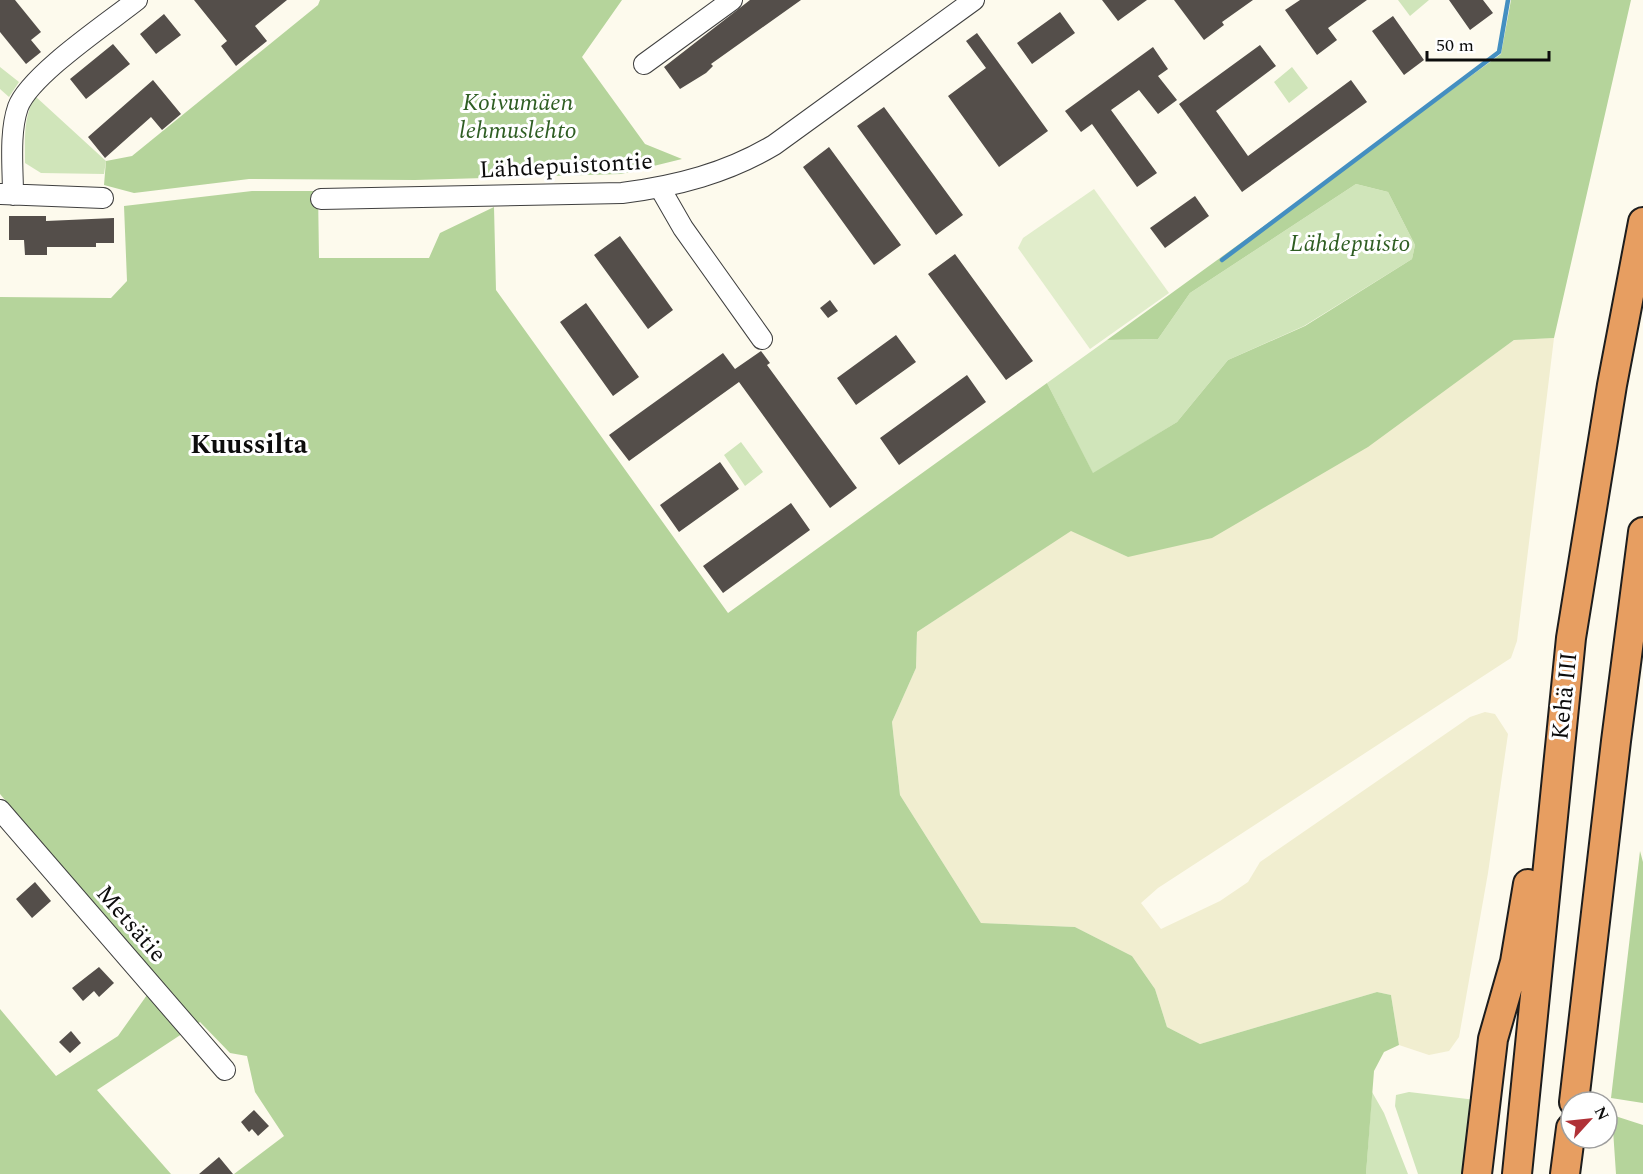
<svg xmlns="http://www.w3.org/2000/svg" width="1643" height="1174" font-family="Spectral,serif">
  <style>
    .farmland { fill: #f1eed0 }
    .green { fill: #d0e5ba }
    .forest { fill: #b5d49b }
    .pitch { fill: #e1edcb }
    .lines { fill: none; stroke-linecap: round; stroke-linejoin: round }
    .stream { stroke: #448fc1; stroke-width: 4.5 }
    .building { fill: #544e4a }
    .minor-casing { stroke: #3f3f3f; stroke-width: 22 }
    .highway-casing { stroke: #1d1d1d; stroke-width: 32 }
    .minor { stroke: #fff; stroke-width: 20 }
    .highway { stroke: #e79e61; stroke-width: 28 }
    .labels { text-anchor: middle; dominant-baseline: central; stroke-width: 6; stroke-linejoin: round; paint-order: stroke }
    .park-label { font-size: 24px; font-style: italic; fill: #2f5e23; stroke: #fff }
    .street-label { font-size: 24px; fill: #0c0c0c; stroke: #fff }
    .quarter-label { font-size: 27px; font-weight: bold; fill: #0c0c0c; stroke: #fff }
  </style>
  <rect width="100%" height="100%" fill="#fdfaed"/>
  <!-- farmland -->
  <path class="farmland" d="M1554 338 1517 641 1511 658 1158 888 1141 903 1161 929 1220 901 1248 882 1260 862 1470 717 1485 712 1495 714 1508 734 1488 873 1459 1037 1449 1051 1429 1055 1399 1045 1391 995 1377 992 1200 1044 1167 1027 1155 989 1132 956 1075 927 981 923 900 795 892 722 916 668 917 632 1071 530 1128 557 1482 363 1514 340Z"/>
  <!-- green -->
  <path class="green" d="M1398 0H1429L1410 16Z
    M0 67 19 82 9 97 0 89Z
    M1292 67 1308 88 1289 103 1274 82Z
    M35 96 106 161 104 174 41 173 25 163C25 138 23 119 35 96Z
    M1356 184 1388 192 1415 245 1412 259 1304 326 1228 360 1177 422 1093 474 1047 383 1107 340 1158 339 1190 293Z
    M741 442 763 472 745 486 724 455Z
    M1372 1092 1384 1113 1408 1174H1366Z
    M1409 1092 1476 1100 1468 1174H1418L1395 1106 1396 1095Z"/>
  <!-- forest -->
  <path class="forest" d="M320 0H622L582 57 645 144 682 159 621 174 415 180 249 179 134 193 104 185 106 161 132 156 318 5Z
    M1511 0H1631L1554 338 1514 340 1368 447 1212 538 1128 557 1071 531 917 632 916 668 892 722 900 795 981 923 1075 927 1132 956 1155 989 1167 1027 1200 1044 1377 992 1391 995 1399 1045 1384 1052 1374 1071 1366 1174H234L284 1136 255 1092 247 1056 230 1053 200 1022 97 1090 171 1174H0V1009L56 1076 118 1036 147 995 150 972 0 794V297L111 298 127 281 124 206 252 191H318L319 258H429L440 233 494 207 496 290 728 613 1047 383 1093 473 1177 422 1228 360 1305 326 1412 259 1415 245 1388 192 1356 184 1190 293 1158 339 1107 340 1501 54Z
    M1640 851 1643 862V1103L1611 1098Z
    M1612 1115 1643 1125V1174H1616Z"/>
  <!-- pitch -->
  <path class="pitch" d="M1094 189 1169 293 1090 349 1018 248 1023 238Z"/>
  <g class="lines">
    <!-- stream -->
    <path class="stream" d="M1222 260 1499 52 1508 0"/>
  </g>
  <!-- building -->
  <path class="building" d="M0 0H15L41 32 31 40 41 52 26 64 0 32Z
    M194 0H287L255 26 267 41 236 66 221 46 227 41Z
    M750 0H801L711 64 713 66 706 73 680 89 664 67Z
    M1102 0H1147L1118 21Z
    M1174 0H1253L1222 22 1224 25 1204 40Z
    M1300 0H1367L1328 28 1337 40 1317 55 1285 10Z
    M1449 0H1483L1493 13 1470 30Z
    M1060 12 1075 33 1032 64 1017 43Z
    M164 14 181 35 156 54 140 34Z
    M1393 16 1424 60 1404 75 1372 31Z
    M977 33 1048 131 999 167 948 96 986 68 966 41Z
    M113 44 130 64 86 99 70 79Z
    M1260 45 1276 66 1216 111 1248 156 1351 80 1367 102 1242 192 1179 104Z
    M1153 47 1168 69 1158 76 1177 100 1158 114 1139 90 1111 110 1157 173 1137 187 1092 124 1081 132 1065 111Z
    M153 80 181 114 162 130 151 117 105 158 88 137Z
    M884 107 963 215 936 235 857 126Z
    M829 147 901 245 874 265 803 167Z
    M1195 196 1209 216 1165 248 1150 228Z
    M9 216H46V221L114 218V243H96V247H47V255H25L24 240H9Z
    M620 236 673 310 648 329 594 255Z
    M955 254 1033 361 1006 380 928 274Z
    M830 300 838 311 828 318 820 308Z
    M586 303 639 377 613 396 560 322Z
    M896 335 916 362 856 405 837 378Z
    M761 351 770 363 767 365 857 488 830 508 739 382 629 461 609 435 723 353 735 369Z
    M967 375 986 402 899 465 880 438Z
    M720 462 739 489 679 532 660 505Z
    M791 503 810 530 723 593 703 566Z
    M35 882 51 901 32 918 16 899Z
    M99 967 114 983 99 997 94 991 83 1001 72 988Z
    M71 1031 81 1043 70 1053 59 1042Z
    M254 1110 269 1126 258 1136 252 1129 249 1132 241 1122Z
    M219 1157 233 1174H199Z"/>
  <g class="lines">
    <defs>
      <path id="minor" d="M644 64 732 0
        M660 188 683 228 762 339
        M1 194 103 198
        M13 195C13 168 9 133 18 107 30 75 108 23 137 0
        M321 199 622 193C677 186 727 173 774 145L974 0
        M0 810 225 1070"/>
      <path id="highway" d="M1574 1102 1616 741 1643 532
        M1477 1174 1493 1039 1515 962 1528 884
        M1517 1174 1571 638 1612 385 1643 222
        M1565 1174 1571 1128"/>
    </defs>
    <!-- minor casing -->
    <use href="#minor" class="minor-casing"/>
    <!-- highway casing -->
    <use href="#highway" class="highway-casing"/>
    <!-- minor -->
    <use href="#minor" class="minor"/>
    <!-- highway -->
    <use href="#highway" class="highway"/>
  </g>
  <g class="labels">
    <!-- park labels -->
    <g class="park-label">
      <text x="518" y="103">Koivumäen<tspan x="518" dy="28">lehmuslehto</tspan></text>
      <text x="1350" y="244">Lähdepuisto</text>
    </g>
    <!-- street labels -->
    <g class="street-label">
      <text transform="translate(566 166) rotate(-3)">Lähdepuistontie</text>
      <text transform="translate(1565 696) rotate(-84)">Kehä III</text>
      <text transform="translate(131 924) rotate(49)">Metsätie</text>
    </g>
    <!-- quarter labels -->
    <g class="quarter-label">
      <text x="249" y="445">Kuussilta</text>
    </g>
  </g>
  <!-- north arrow -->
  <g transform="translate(1589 1120) rotate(63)"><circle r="28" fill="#ffffff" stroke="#9e9e9e" stroke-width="1.5"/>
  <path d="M0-4.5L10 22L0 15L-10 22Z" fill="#b03137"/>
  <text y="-9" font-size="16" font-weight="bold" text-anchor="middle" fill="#0c0c0c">N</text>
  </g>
  <!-- scale -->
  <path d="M1427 51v9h122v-9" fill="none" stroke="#0c0c0c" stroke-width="3"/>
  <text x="1436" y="51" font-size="18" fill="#0c0c0c" stroke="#ffffff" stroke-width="4.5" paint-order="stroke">50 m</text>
</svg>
